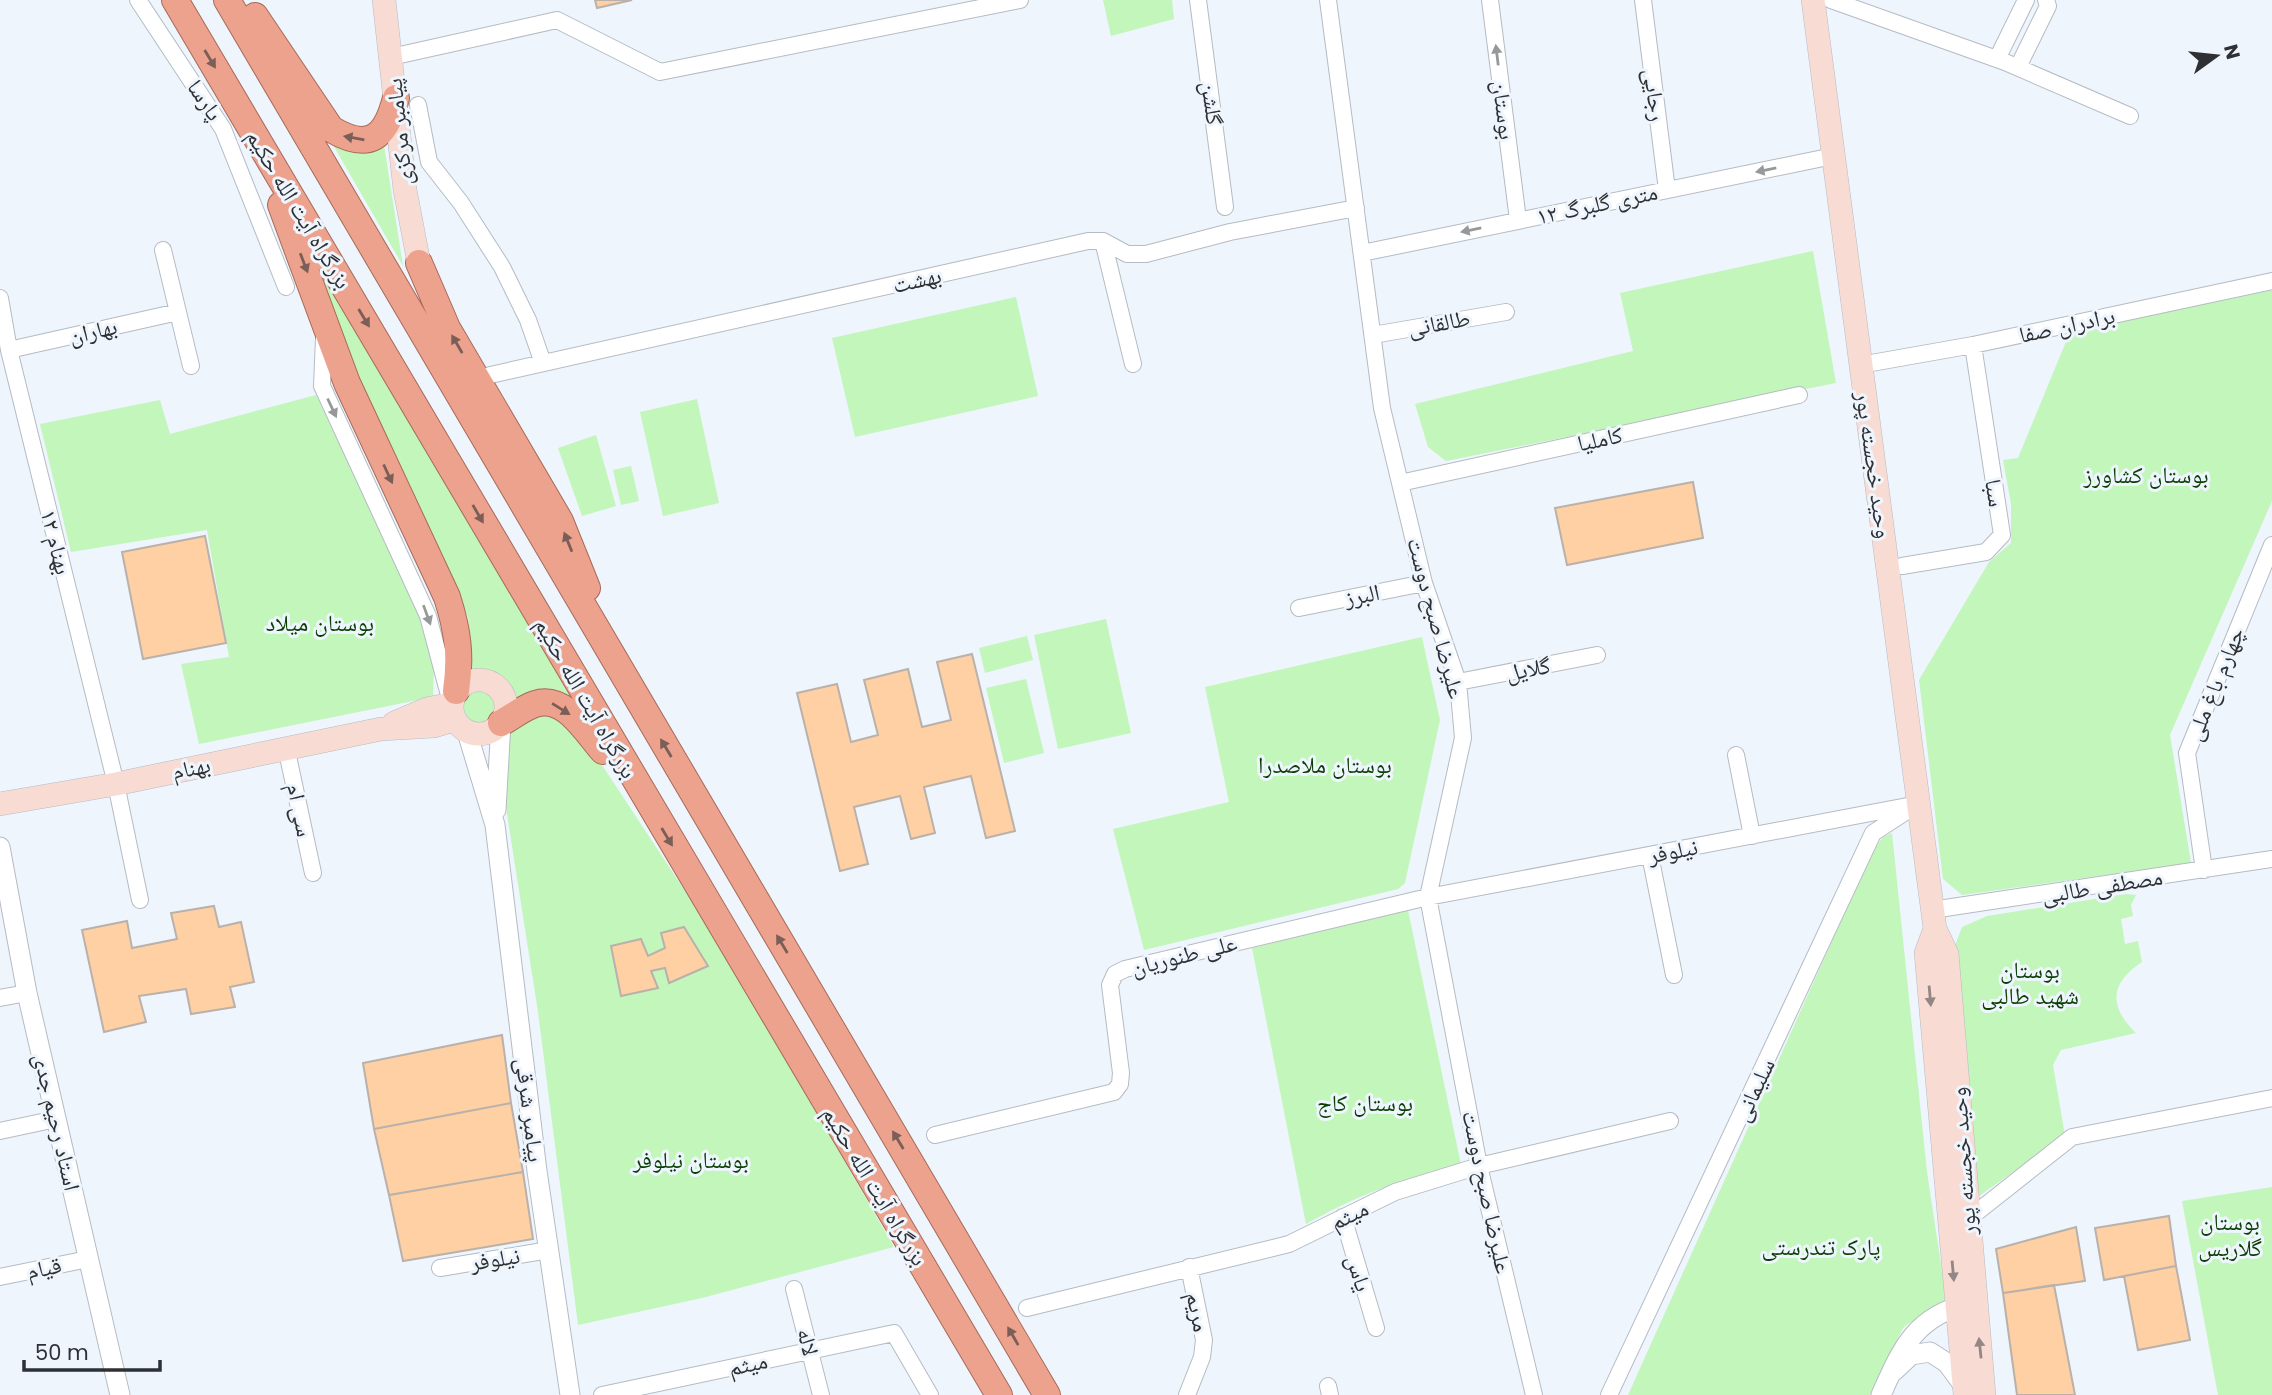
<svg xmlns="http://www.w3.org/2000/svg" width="2272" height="1395" font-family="Poppins,'Noto Naskh Arabic',sans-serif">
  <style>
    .green { fill: #c2f6bb }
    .building { fill: #fed0a4; stroke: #b9b1aa; stroke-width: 2 }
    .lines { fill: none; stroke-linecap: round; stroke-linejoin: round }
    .minor-casing { stroke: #b5bbc3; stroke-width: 18 }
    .tertiary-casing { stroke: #b5bbc3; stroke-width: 21 }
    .secondary-casing { stroke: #b5bbc3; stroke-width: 24 }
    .trunk-casing { stroke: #a76a5a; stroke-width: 28 }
    .minor { stroke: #fff; stroke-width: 16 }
    .tertiary { stroke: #fff; stroke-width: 19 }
    .secondary { stroke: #f8dcd4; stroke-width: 23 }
    .trunk { stroke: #eca28c; stroke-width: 26 }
    .oneway { fill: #969899 }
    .oneway2 { fill: #7a5e57 }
    .oneway3 { fill: #938684 }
    .labels { text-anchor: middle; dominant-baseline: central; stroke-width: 6; stroke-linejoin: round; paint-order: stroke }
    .street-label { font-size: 23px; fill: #2e3033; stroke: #eef5fd }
    .park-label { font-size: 23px; fill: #0a3f04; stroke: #eef5fd }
  </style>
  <rect width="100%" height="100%" fill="#eef5fd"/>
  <!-- green -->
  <path class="green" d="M1103 0H1172L1174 19 1111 36Z
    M333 145C354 155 364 157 384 145L403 266Z
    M294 221 579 707 513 711C510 682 490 667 462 675L471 652 468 617 355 376Z
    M1813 251 1836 383 1446 461 1428 447 1415 404 1633 351 1620 293Z
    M2272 290V501L2170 735 2191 863 1962 895 1943 879 1919 680 1989 562 2011 543V504L2003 460 2018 458 2070 332Z
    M1016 297 1038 396 855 437 832 338Z
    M316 395 421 617 434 665 433 697 199 744 181 664 229 657 207 530 71 552 40 424 160 400 170 434Z
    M697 399 719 503 663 516 640 412Z
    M596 435 616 506 582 516 558 448Z
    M631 466 639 501 621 505 613 470Z
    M1106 619 1131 733 1058 749 1034 635Z
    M1027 636 1033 660 985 673 979 648Z
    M1422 637 1440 720 1405 883 1398 889 1144 950 1113 829 1229 802 1205 687Z
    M1026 679 1044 753 1004 763 986 688Z
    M457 706a22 22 0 1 1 44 0a22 22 0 1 1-44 0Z
    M546 709 571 718 714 935 894 1247 702 1298 578 1325 538 1012 505 801 508 737 512 728Z
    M1892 833 1927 1172 1946 1298C1935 1313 1917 1316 1903 1328L1870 1395H1628L1873 850 1883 837Z
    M2126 894 2136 895 2131 905 2133 916 2121 919 2125 944 2138 941 2142 962C2110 983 2108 1006 2136 1033L2061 1050 2053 1065 2065 1136 1976 1198 1953 951 1962 927 1987 916Z
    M1408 910 1461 1165C1399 1180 1362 1193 1306 1224L1252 948Z
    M2272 1187V1395H2218L2182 1201Z"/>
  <!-- building -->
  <path class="building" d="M595 0H632L597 8Z
    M1693 482 1703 538 1567 565 1555 508Z
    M205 536 226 643 143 659 122 552Z
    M972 654 1015 831 986 838 971 776 924 787 935 833 911 839 900 796 854 807 868 864 840 871 797 693 837 684 851 742 878 735 864 680 908 669 922 727 951 720 937 662Z
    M214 906 219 927 241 922 254 982 230 987 235 1007 191 1014 186 989 139 996 146 1022 104 1032 82 930 127 921 132 948 177 939 171 913Z
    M684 927 708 966 669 983 665 968 651 971 658 988 621 996 611 946 641 939 648 956 665 948 661 933Z
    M502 1035 511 1103 374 1129 363 1063Z
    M511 1103 523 1172 389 1195 374 1129Z
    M523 1172 533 1239 403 1261 389 1195Z
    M2169 1216 2176 1266 2104 1280 2095 1228Z
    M2076 1227 2085 1281 2003 1293 1996 1249Z
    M2176 1266 2190 1340 2138 1350 2124 1276Z
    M2054 1285 2075 1395H2017L2003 1293Z"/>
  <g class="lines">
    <defs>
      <path id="minor" d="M138 0 223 129 286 287
        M1198 0 1225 207
        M1328 0 1382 408 1424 583 1458 682 1463 738 1428 897 1479 1166 1534 1395
        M1490 0 1518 220
        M1643 0 1667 190
        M1831 0 2005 62 2130 116
        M391 57 557 20 660 72 1020 0
        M1997 59 2026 0
        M2018 67 2048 6 2046 0
        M418 105 429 162 461 203 502 267 528 320 543 363
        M1103 241 1133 364
        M163 250 191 366
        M1362 253 1833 156
        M0 298 9 350 116 784 140 900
        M1373 335 1506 312
        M324 338 322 386 428 616 450 699
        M9 350 178 312
        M1860 365 1973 345 2272 281
        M477 378 1088 241H1103L1127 254H1146L1230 232 1356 208
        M1400 483 1799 395
        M1902 566 1986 552 2002 535 1973 345
        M1299 608 1424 583
        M1458 682 1597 655
        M286 747 313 873
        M1736 755 1752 836
        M1650 855 1674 975
        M2204 870 2187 753 2272 545
        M1932 910 2272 859
        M0 998 27 993
        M0 1131 56 1119
        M935 1135 1114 1092 1120 1084 1121 1073 1110 985 1115 974 1125 969 1428 897 1918 804
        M1343 1217 1376 1328
        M1967 1220 2072 1137 2272 1098
        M440 1268 549 1250
        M0 1277 88 1259
        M794 1289 821 1395
        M1027 1308 1289 1244 1395 1192 1479 1166 1670 1121
        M1328 1386 1330 1395
        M602 1395 894 1333 930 1395
        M1187 1395 1202 1357 1204 1340 1189 1267
        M1609 1395 1873 833 1910 809"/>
      <path id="tertiary" d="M467 732 495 825 537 1171 570 1395
        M496 810 501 723
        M0 847 27 993 120 1395
        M1894 1371 1911 1355 1930 1352 1947 1363 1964 1386
        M1881 1395C1902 1348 1915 1316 1970 1303"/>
      <path id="secondary" d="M384 0 405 190 419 263
        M1813 0 1935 929 1947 954 1984 1395
        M452 707a27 27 0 1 1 54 0a27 27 0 1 1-54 0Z
        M394 723 427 709 451 704
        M0 804 116 784 381 729 434 726 454 720
        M1935 929 1926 953 1965 1395"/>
      <path id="trunk" d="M175 0 999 1395
        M227 0 1047 1395
        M255 16 331 129C370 152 386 137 396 98
        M281 205 347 383 447 597C458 631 461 656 456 691
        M419 263 447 328 560 521 587 588
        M501 723C512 717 523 708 535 704 565 694 586 732 603 751"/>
    </defs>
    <!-- minor casing -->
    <use href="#minor" class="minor-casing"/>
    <!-- tertiary casing -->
    <use href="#tertiary" class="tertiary-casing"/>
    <!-- secondary casing -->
    <use href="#secondary" class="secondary-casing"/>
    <!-- trunk casing -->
    <use href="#trunk" class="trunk-casing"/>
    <!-- minor -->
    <use href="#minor" class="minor"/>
    <!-- tertiary -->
    <use href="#tertiary" class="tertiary"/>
    <!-- secondary -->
    <use href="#secondary" class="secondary"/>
    <!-- trunk -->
    <use href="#trunk" class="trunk"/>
  </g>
  <!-- one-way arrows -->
  <defs><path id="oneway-solid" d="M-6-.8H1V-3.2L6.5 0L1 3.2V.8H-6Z" transform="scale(1.75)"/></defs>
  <g class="oneway">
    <use href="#oneway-solid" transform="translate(1497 55) rotate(-97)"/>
    <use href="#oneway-solid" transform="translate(1766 170) rotate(169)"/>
    <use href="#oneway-solid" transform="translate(1471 230) rotate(168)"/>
    <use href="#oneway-solid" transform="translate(332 408) rotate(65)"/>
    <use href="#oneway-solid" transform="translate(427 615) rotate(70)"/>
  </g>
  <g class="oneway2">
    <use href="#oneway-solid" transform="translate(210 59) rotate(59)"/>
    <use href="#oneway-solid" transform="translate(354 138) rotate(-170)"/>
    <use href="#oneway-solid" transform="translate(304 263) rotate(69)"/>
    <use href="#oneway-solid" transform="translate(364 318) rotate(59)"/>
    <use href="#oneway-solid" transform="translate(457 344) rotate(-120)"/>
    <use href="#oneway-solid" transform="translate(388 474) rotate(65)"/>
    <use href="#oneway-solid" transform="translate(478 514) rotate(60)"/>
    <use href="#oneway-solid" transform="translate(568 542) rotate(-112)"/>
    <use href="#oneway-solid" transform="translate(561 709) rotate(32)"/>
    <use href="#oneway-solid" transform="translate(666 748) rotate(-121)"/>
    <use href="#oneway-solid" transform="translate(667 837) rotate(59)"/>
    <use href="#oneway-solid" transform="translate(782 944) rotate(-121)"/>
    <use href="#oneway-solid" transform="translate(898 1140) rotate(-121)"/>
    <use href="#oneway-solid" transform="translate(1013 1336) rotate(-120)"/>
  </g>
  <g class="oneway3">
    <use href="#oneway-solid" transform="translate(1930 996) rotate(85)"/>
    <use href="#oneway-solid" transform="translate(1953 1271) rotate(85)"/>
    <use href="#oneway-solid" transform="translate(1980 1348) rotate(-96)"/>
  </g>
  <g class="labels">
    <!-- street labels -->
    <g class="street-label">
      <text transform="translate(1655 95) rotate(83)">رجایی</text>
      <text transform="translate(205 100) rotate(56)">پارسا</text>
      <text transform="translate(1212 103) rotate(82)">گلشن</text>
      <text transform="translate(1504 110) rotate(83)">بوستان</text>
      <text transform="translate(399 132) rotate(-96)">پیامبر مرکزی</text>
      <text transform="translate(1597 204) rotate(-12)">۱۲ متری گلبرگ</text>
      <text transform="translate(299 209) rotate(59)">بزرگراه آیت الله حکیم</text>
      <text transform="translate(917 280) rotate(-13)">بهشت</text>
      <text transform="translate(1439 323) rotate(-10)">طالقانی</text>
      <text transform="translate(2067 325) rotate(-12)">برادران صفا</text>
      <text transform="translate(93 331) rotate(-13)">بهاران</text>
      <text transform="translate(1600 439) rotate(-12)">کاملیا</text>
      <text transform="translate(1874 465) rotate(82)">وحید خجسته پور</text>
      <text transform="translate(1995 493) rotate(81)">سبا</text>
      <text transform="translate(56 542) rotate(76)">بهنام ۱۲</text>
      <text transform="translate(1362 595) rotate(-11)">البرز</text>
      <text transform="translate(1436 618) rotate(75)">علیرضا صبح دوست</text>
      <text transform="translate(1528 669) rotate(-11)">گلایل</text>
      <text transform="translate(2215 684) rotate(-68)">چهارم باغ ملی</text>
      <text transform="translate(586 698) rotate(60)">بزرگراه آیت الله حکیم</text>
      <text transform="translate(191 768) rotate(-12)">بهنام</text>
      <text transform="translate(300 810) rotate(78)">سی ام</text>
      <text transform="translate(1673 851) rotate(-11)">نیلوفر</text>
      <text transform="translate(2102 886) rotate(-9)">مصطفی طالبی</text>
      <text transform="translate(1184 955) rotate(-14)">علی طنوریان</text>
      <text transform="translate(1754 1090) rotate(-65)">سلیمانی</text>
      <text transform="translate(530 1110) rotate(83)">پیامبر شرقی</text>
      <text transform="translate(57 1122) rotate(77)">استاد رحیم جدی</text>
      <text transform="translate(1963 1161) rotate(-94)">وحید خجسته پور</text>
      <text transform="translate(875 1186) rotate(59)">بزرگراه آیت الله حکیم</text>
      <text transform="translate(1487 1192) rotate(78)">علیرضا صبح دوست</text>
      <text transform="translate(1349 1215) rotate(-26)">میثم</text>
      <text transform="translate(495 1259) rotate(-9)">نیلوفر</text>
      <text transform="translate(44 1268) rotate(-12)">قیام</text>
      <text transform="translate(1359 1273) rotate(73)">یاس</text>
      <text transform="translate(1198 1312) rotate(79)">مریم</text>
      <text transform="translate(808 1342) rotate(76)">لاله</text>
      <text transform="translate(748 1364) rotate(-12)">میثم</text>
    </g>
    <!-- park labels -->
    <g class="park-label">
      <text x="2146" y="475">بوستان کشاورز</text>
      <text x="320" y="623">بوستان میلاد</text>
      <text x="1325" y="765">بوستان ملاصدرا</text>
      <text x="2030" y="970">بوستان<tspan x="2030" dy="26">شهید طالبی</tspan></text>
      <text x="1365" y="1103">بوستان کاج</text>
      <text x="691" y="1160">بوستان نیلوفر</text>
      <text x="2230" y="1222">بوستان<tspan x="2230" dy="26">گلاریس</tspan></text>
      <text x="1821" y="1247">پارک تندرستی</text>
    </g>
  </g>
  <!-- north arrow -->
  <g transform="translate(2216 56) rotate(75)" stroke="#eef5fd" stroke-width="5" paint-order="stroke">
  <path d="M0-5L12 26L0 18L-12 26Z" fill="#2e3033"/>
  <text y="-10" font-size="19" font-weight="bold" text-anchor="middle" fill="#2e3033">N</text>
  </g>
  <!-- scale -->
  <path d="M24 1360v10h136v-10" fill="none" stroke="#2e3033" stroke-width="3.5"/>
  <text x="35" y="1360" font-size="21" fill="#2e3033" stroke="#eef5fd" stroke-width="5" paint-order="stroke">50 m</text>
</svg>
